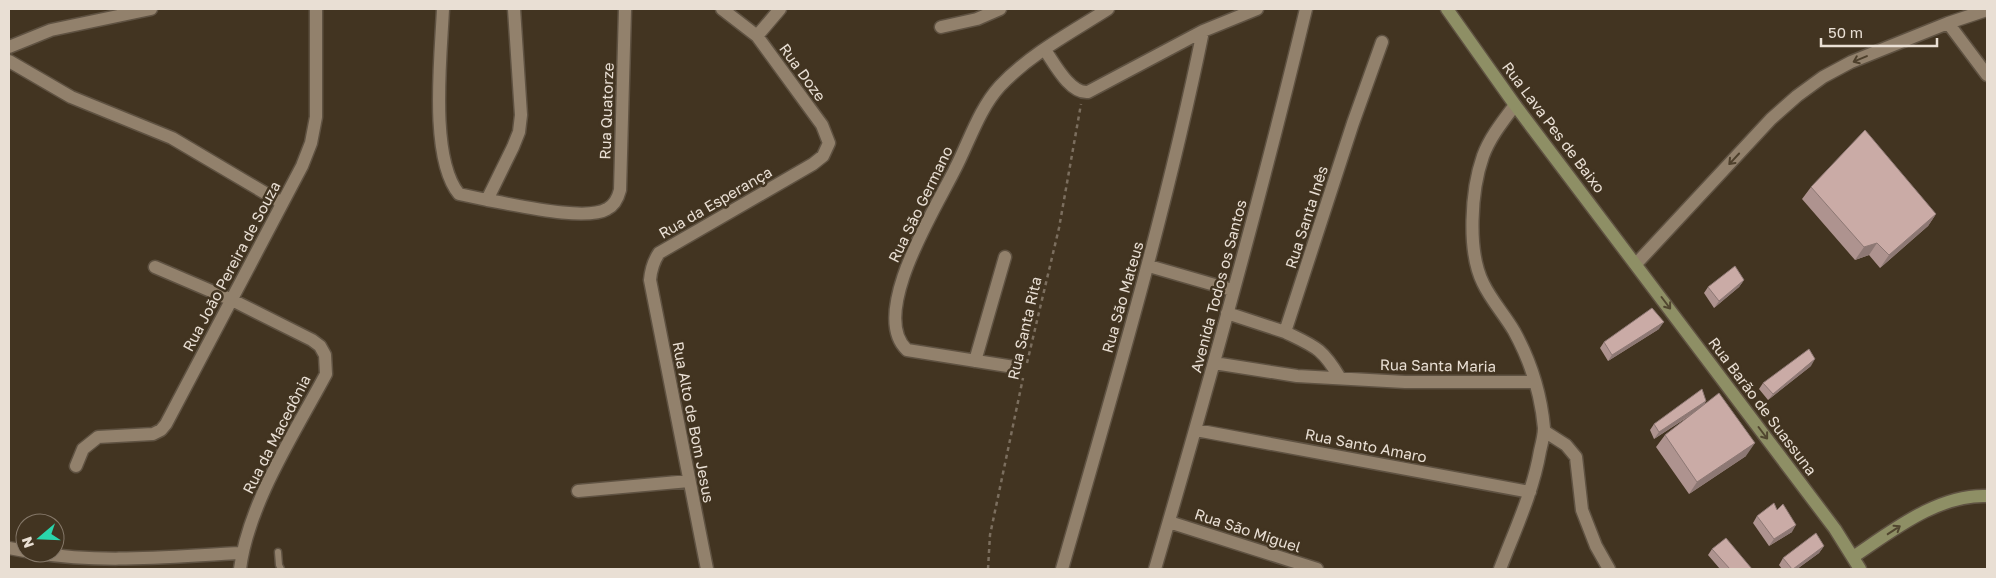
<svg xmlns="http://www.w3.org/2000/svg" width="1996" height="578" font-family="'Golos Text',sans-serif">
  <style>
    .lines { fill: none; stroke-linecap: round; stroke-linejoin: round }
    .lane-casing { stroke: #5f5242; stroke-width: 9 }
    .street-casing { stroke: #5f5242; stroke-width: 15 }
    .secondary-casing { stroke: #5f5242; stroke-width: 15 }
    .path { stroke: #7b6e5e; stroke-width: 2.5; stroke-dasharray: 4 4; stroke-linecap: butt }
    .lane { stroke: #92816c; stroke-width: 6 }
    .street { stroke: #92816c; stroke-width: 12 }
    .secondary { stroke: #8e8f65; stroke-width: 12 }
    .wall { fill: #ae938f }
    .shaded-wall { fill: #8d7874 }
    .building { fill: #caaba6; stroke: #8d7874 }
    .oneway { stroke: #4e402c }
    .oneway2 { stroke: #51462f }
    .labels { text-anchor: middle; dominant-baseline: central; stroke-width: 5; stroke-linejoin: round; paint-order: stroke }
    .street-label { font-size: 15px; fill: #e9dfd4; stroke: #423421 }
  </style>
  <rect width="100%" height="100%" fill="#423421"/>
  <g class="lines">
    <defs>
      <path id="lane" d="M278 552 279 565 281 569"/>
      <path id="street" d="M443 9C441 55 429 158 459 194L487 200 513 147 519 132 521 115 514 9
        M1948 23 1987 75
        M941 27 977 19 1000 9
        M757 36 780 9
        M9 47 51 30 151 9
        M1045 50C1054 63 1070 94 1088 92L1203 31 1257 9
        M9 61 71 97 172 138 282 203
        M487 200C513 204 585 222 607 209 615 205 618 198 620 190L625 9
        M1636 264 1771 119 1797 96 1823 77 1851 62 1948 23 1987 10
        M1149 266 1232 290
        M155 267 232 300 312 340 320 346 325 355 326 374C295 432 248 504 240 569
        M1227 313 1285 332
        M975 361 1005 257
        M1214 363 1297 376 1405 382H1535
        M1014 367 907 350C868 314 937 206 955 169 969 142 979 109 1000 86 1030 54 1072 32 1108 9
        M1340 378C1322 348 1316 347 1285 332L1353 123 1382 42
        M1196 430 1530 492
        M1544 431 1566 445 1576 457 1582 510 1596 546 1609 569
        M76 466 83 449 98 437 153 434 161 430 166 424 302 166 311 143 316 117V9
        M578 491 689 481
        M1169 522 1317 569
        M9 548 25 551
        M37 553C105 564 175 556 242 553
        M707 569 650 280C651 269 653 262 659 253L813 164 823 156 829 143 822 125 757 36 722 9
        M1062 569C1113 391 1166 213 1203 31
        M1155 569C1209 384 1261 197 1306 9
        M1500 569C1515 530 1533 492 1540 451 1542 443 1544 435 1544 428 1541 395 1530 360 1514 331 1504 314 1491 300 1483 283 1467 251 1471 190 1483 156 1490 137 1503 121 1515 105"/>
      <path id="secondary" d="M1447 9 1515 105 1835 529 1860 569
        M1853 557C1892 531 1938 494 1987 496"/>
    </defs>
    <!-- lane casing -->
    <use href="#lane" class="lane-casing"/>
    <!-- street casing -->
    <use href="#street" class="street-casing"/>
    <!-- secondary casing -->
    <use href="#secondary" class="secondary-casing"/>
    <!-- path -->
    <path class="path" d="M1027 363 1059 228 1081 104
      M988 569 990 535 1023 378"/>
    <!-- lane -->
    <use href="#lane" class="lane"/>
    <!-- street -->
    <use href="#street" class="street"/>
    <!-- secondary -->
    <use href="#secondary" class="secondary"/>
  </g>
  <!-- wall -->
  <path class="wall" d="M1811 187 1936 214 1928 226 1880 268 1869 255 1855 260 1802 199Z
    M1744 280 1739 287 1714 308 1704 293 1708 287Z
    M1659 329 1608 361 1600 348 1604 342Z
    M1811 366 1768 400 1759 389 1763 383Z
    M1706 401 1704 405 1746 456 1689 494 1656 447 1665 435 1691 415 1654 439 1650 430 1654 424Z
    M1777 510 1792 532 1769 546 1753 523 1757 516Z
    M1824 546 1819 553 1797 569H1782L1779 565 1783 558Z
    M1712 549 1752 569H1720L1708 555Z"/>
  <!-- shaded-wall -->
  <path class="shaded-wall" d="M1936 214 1928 226 1880 268 1889 255Z
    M1877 243 1869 255 1855 260 1864 247Z
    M1744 280 1739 287 1714 308 1719 301Z
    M1664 322 1659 329 1608 361 1612 355Z
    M1815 359 1811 366 1768 400 1773 394Z
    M1706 401 1702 407 1654 439 1659 432Z
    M1755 443 1746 456 1689 494 1697 482Z
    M1796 525 1792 532 1769 546 1774 539Z
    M1824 546 1819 553 1797 569H1793Z"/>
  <!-- building -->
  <path class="building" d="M1865 130 1936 214 1889 255 1877 243 1864 247 1811 187Z
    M1735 266 1744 280 1719 301 1708 287Z
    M1652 308 1664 322 1612 355 1604 342Z
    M1809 349 1815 359 1773 394 1763 383Z
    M1702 389 1706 401 1659 432 1654 424Z
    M1719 393 1755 443 1697 482 1665 435Z
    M1774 503 1777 510 1783 504 1796 525 1774 539 1757 516Z
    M1816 533 1824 546 1793 569H1792L1783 558Z
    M1726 538 1752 569H1730L1712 549Z"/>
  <!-- one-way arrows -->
  <defs><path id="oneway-shaft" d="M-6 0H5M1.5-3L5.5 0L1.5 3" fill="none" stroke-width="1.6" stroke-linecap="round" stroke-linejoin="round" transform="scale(1.25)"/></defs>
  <g class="oneway">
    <use href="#oneway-shaft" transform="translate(1860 59) rotate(157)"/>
    <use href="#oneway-shaft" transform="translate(1734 159) rotate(133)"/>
  </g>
  <g class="oneway2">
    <use href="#oneway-shaft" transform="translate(1666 303) rotate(53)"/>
    <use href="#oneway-shaft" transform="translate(1763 433) rotate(53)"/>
    <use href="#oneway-shaft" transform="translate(1894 530) rotate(-33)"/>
  </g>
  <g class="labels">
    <!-- street labels -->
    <g class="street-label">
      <text transform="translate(803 72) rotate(54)">Rua Doze</text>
      <text transform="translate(606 111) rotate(-88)">Rua Quatorze</text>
      <text transform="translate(1554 127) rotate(53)">Rua Lava Pes de Baixo</text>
      <text transform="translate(715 202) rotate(-30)">Rua da Esperança</text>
      <text transform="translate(920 204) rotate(-64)">Rua São Germano</text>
      <text transform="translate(1306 217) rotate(-72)">Rua Santa Inês</text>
      <text transform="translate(231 266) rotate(-62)">Rua João Pereira de Souza</text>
      <text transform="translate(1218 286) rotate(-75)">Avenida Todos os Santos</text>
      <text transform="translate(1122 297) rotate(-74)">Rua São Mateus</text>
      <text transform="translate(1024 328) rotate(-77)">Rua Santa Rita</text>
      <text transform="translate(1438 365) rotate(1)">Rua Santa Maria</text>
      <text transform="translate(1763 406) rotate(53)">Rua Barão de Suassuna</text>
      <text transform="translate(694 422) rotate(79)">Rua Alto de Bom Jesus</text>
      <text transform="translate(276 434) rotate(-63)">Rua da Macedônia</text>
      <text transform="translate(1366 445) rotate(11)">Rua Santo Amaro</text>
      <text transform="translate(1248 530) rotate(18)">Rua São Miguel</text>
    </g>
  </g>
  <!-- border -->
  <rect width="1996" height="578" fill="none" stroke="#e9dfd4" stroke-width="20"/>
  <!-- north arrow -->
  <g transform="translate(40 538) rotate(251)"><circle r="24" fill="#423421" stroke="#857869"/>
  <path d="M0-4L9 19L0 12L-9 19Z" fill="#2ad5ac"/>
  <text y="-8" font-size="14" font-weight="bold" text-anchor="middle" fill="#e9dfd4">N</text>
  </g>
  <!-- scale -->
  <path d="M1821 38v8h116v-8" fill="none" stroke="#e9dfd4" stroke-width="2.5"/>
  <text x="1828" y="38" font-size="15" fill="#e9dfd4" stroke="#423421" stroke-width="4" paint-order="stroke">50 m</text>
</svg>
